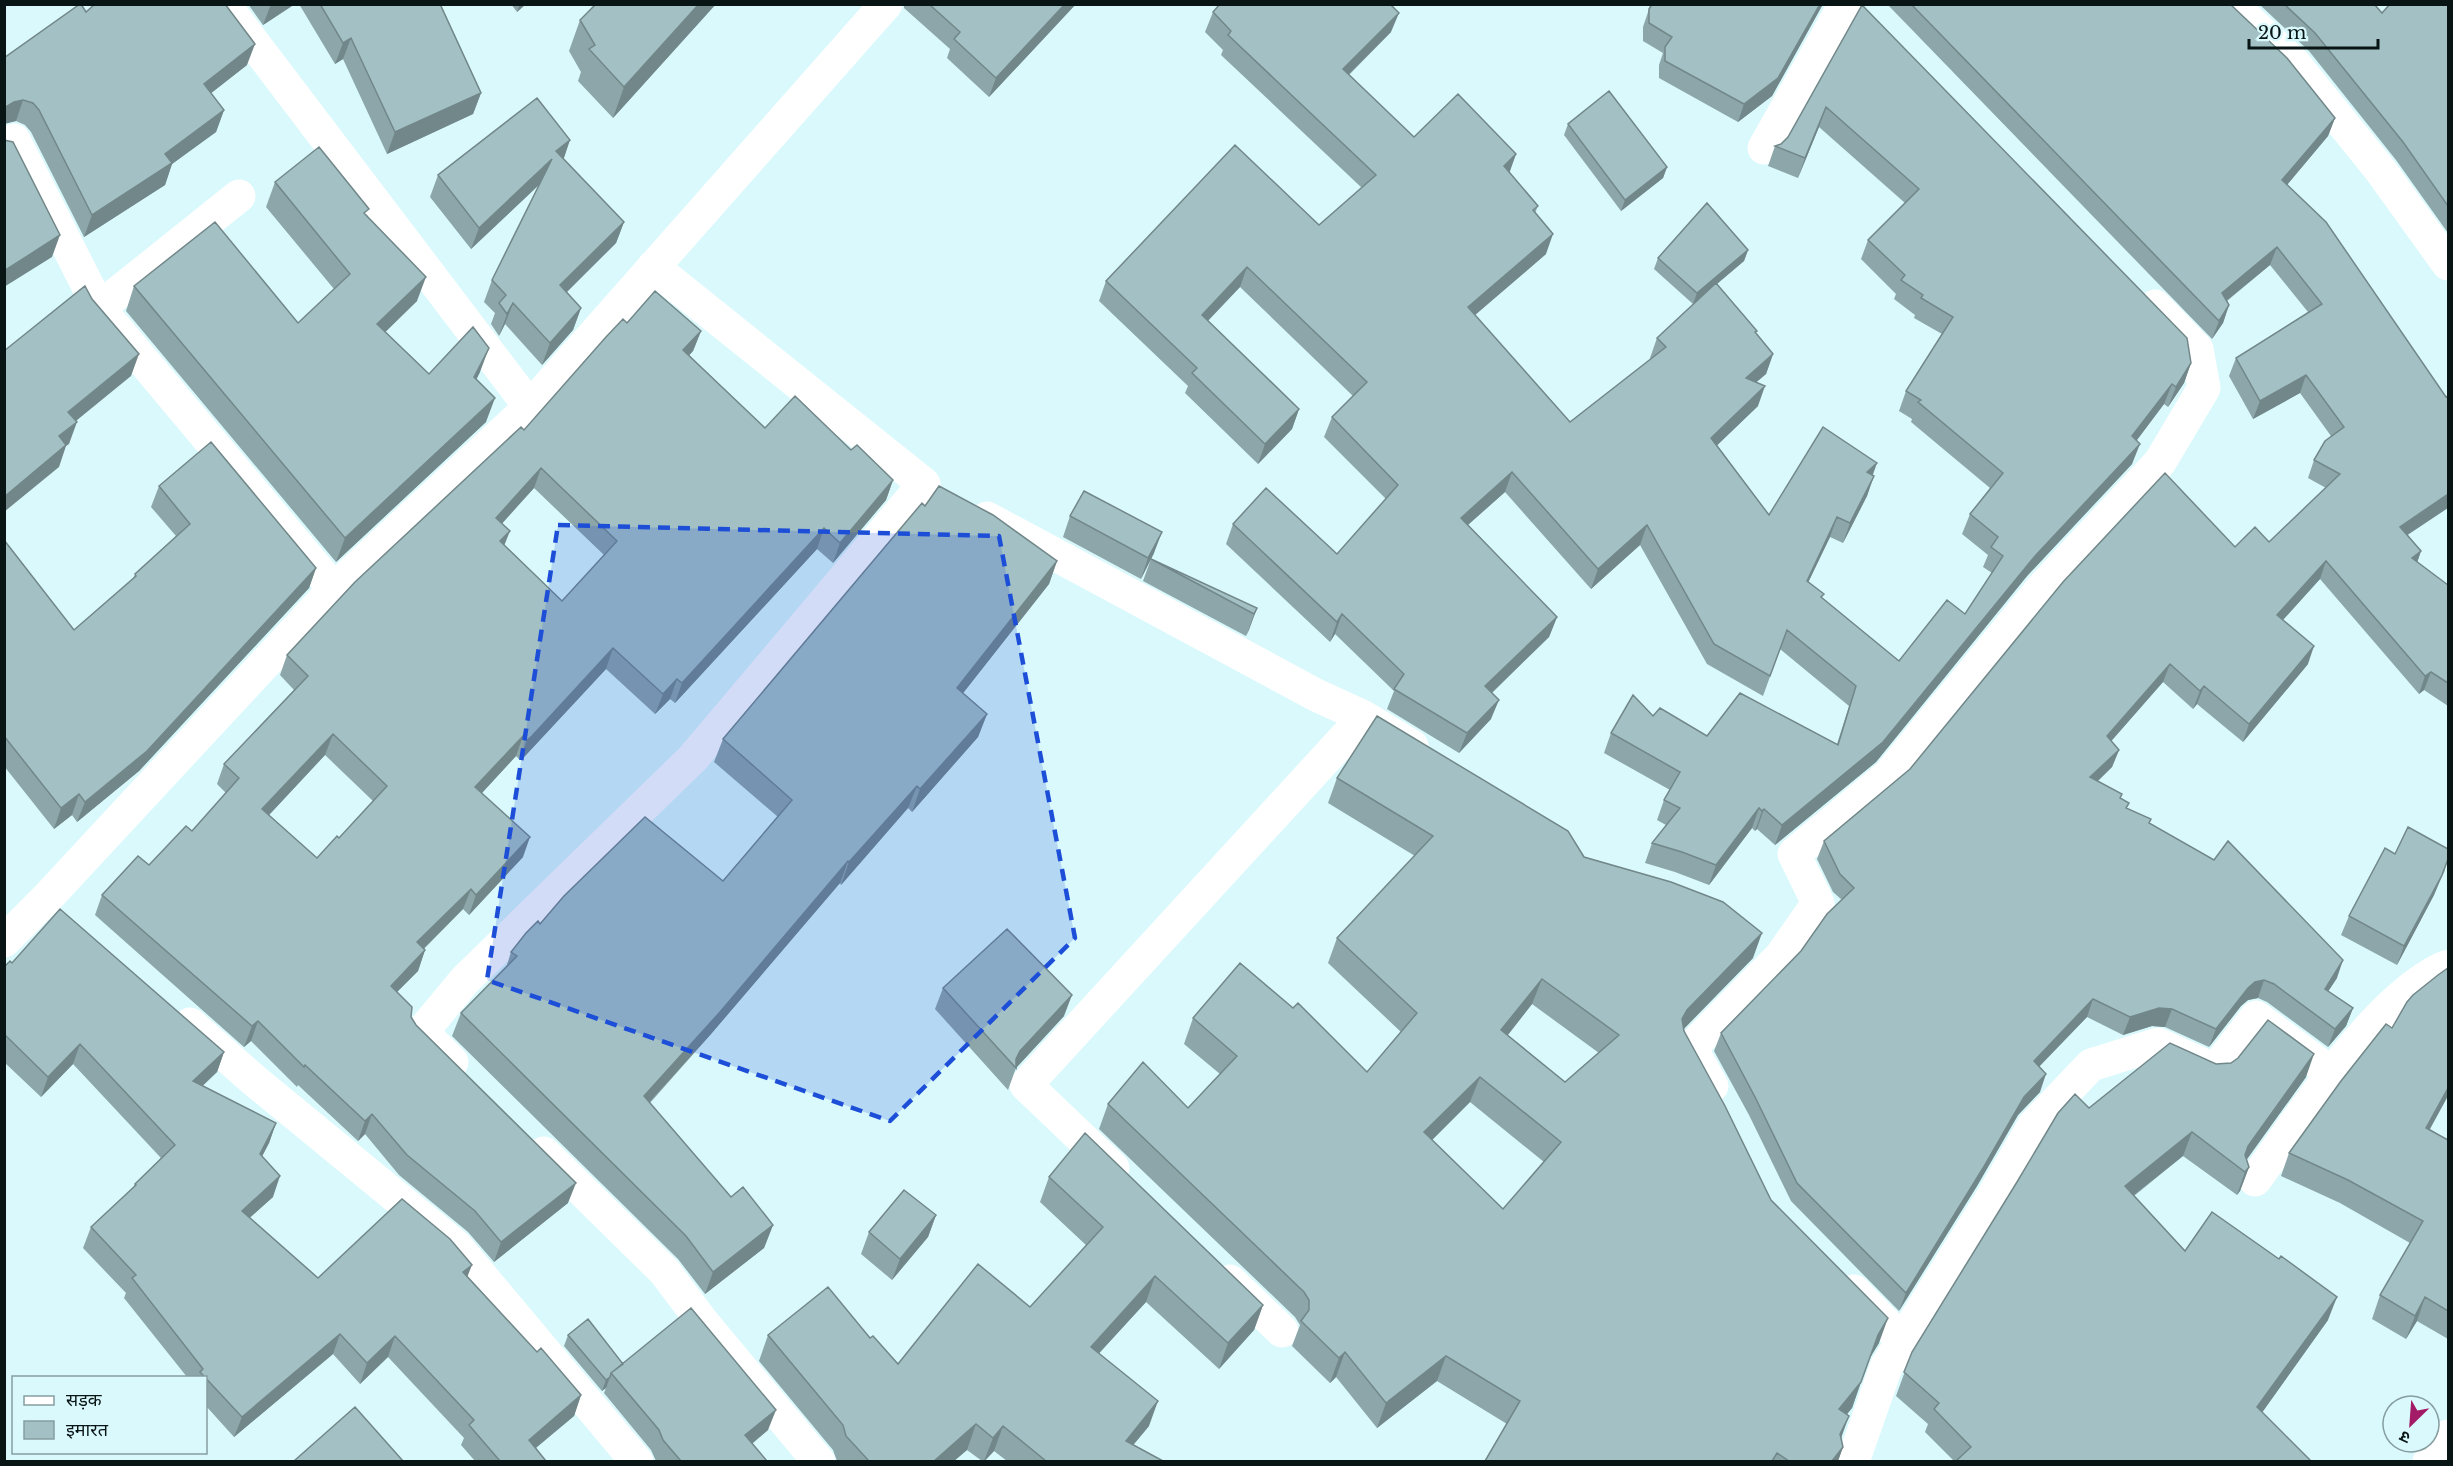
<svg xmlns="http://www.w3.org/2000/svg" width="2453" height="1466" font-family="'Libre Baskerville','Noto Sans Devanagari',serif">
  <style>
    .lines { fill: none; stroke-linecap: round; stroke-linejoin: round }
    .minor { stroke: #fff; stroke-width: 33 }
    .wall { fill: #8ca6a9; fill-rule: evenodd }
    .shaded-wall { fill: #728789 }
    .building { fill: #a3c1c4; stroke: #728789; stroke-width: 1.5; fill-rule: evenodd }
    .marked { fill: #1d4ed8; fill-opacity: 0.2; stroke: #1d4ed8; stroke-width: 4.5; stroke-dasharray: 12 8; stroke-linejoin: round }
  </style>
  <rect width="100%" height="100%" fill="#daf9fc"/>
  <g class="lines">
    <!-- minor -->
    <path class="minor" d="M224 4 530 407
      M2231 4 2294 63 2381 171 2448 264
      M4 145 14 140 99 308 334 589
      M1764 148 1845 4
      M99 308 239 196
      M987 518 1316 695 1364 717 1412 746
      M4 941 47 898 334 589 530 407 886 4
      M190 1024 255 1081 456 1246 637 1462
      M452 1062 422 1032 465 980 693 758 924 484 653 267
      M1712 1086 1691 1048 1781 956 1818 903 1794 854 1889 775 2042 588 2160 462 2204 388 2197 349 2155 306
      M544 1153 665 1272 701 1320 819 1462
      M1113 1168 1026 1085 1364 717
      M2255 1180C2302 1116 2374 999 2445 967L2448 969
      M1230 1281 1282 1331
      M1854 1291 1902 1340
      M1849 1462 1856 1453 1886 1367 1993 1196 2034 1125 2091 1065 2158 1044 2215 1070 2256 1017 2333 1074
      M2429 1462 2448 1436"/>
  </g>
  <!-- wall -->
  <path class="wall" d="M248 4H295L263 25Z
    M299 4H442V7L481 93 473 114 387 154 343 59 335 64Z
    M511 4H526L517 12Z
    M596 4H716L613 118 578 81 581 72 569 51 580 20Z
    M904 4H1076L989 97 947 58 950 49 904 8Z
    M1652 4H1823L1772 96 1738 122 1659 78V65L1663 53 1643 41V27L1649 9Z
    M1887 4H2230L2335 118 2328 136 2287 185 2408 535 2421 551 2417 562 2448 585V706L2424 690 2419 694 2320 579 2283 620 2308 664 2243 742 2197 704 2193 709 2163 682 2111 741 2119 750 2112 767 2098 781 2121 799 2127 808 2149 823 2337 978 2328 991 2353 1008 2346 1026 2328 1047 2267 1002 2258 998 2248 1000 2241 1006 2209 1047 2165 1027 2152 1026 2123 1035 2087 1017 2039 1067 2040 1092 2018 1115 1977 1186 1899 1311 1791 1201 1749 1115 1714 1051 1721 1033 1801 951 1842 900 1833 892 1817 859 1824 841 2235 547 2269 542 2326 488 2308 478 2314 460 2331 436 2300 393 2253 419 2229 376 2236 358 2308 312 2270 265 2227 301 2229 305 2223 323 2212 339Z
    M2259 4H2374L2382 13 2448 4V233L2396 160 2309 51Z
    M1862 5 2191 363 2184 383 2168 407 2164 404 2136 441 2132 464 2027 576 1876 762 1775 845 1757 829 1755 831 1752 828 1709 885 1675 872 1645 863 1652 843 1666 825 1657 820 1664 800 1670 790 1604 753 1611 733 1653 716 1707 736 1837 744 1849 706 1780 649 1763 696 1707 664 1640 545 1591 589 1505 492 1468 525 1557 617 1549 637 1492 693 1491 719 1459 753 1387 709 1394 691 1335 634 1330 642 1226 544 1233 524 1337 554 1386 499 1324 437 1332 417 1353 396 1240 287 1208 321 1299 409 1292 429 1258 464 1185 393 1188 386 1099 301 1106 281 1319 225 1362 188 1221 55 1223 50 1205 32 1213 12 1391 32 1349 75 1414 137 1516 154 1509 172 1538 206 1535 213 1546 254 1475 315 1570 422 1651 359 1650 358 1657 338 1693 304 1654 269 1658 258 1748 250 1744 261 1717 284 1757 331 1756 333 1773 354 1766 374 1756 382 1758 406 1717 445 1769 515 1873 476 1867 496 1843 543 1830 537 1808 583 1822 598 1899 661 1965 614 1992 573 1983 567 1988 555 1962 534 1970 514 1990 488 1911 422 1912 419 1899 411 1906 391 1942 334 1914 318 1915 315 1894 299 1896 294 1861 259 1868 240 1905 203 1819 127 1798 178 1768 166 1775 146 1781 144 1788 137Z
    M86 12 247 65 211 93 224 110 216 132 172 164 165 185 84 237 31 132 25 125 16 121 6 123Z
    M1568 124 1667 167 1663 178 1621 211 1564 135Z
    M563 159 624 222 616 243 566 292 581 308 573 330 542 365 505 324 499 336 491 324 495 313 484 302 492 280 539 185 471 249 430 197 438 175Z
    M275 182 367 215 417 301 385 332 429 374 480 372 476 380 486 422 336 562 126 311 134 286 298 323 334 289 266 207Z
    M627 323 701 331 693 351 689 355 765 428 851 450 893 480 886 500 833 563 817 549 675 703 670 699 655 714 606 669 525 756 520 760 516 756 482 793 523 857 469 915 463 909 424 949 425 950 418 971 397 992 416 1025 568 1203 494 1262 468 1232 399 1175 365 1134 358 1141 298 1085 297 1087 251 1041 244 1047 95 915 102 895 149 865 192 831 226 793 217 784 224 764 294 690 280 675 287 655 524 430ZM534 488 604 555 562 601 504 545 502 523ZM325 755 373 801 339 838 317 858 269 815Z
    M159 486 316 568 309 588 139 771 77 822 72 815 54 829 4 766V540L74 630 133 579 135 574 176 536 151 507Z
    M925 506 1057 561 1049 584 963 693 987 714 978 737 912 812 908 808 841 885 840 883 711 1034 650 1103 731 1197 773 1225 764 1248 705 1294 678 1259 452 1036 461 1013 506 968 511 952 540 924 723 881 778 817 714 762 723 739Z
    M1070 516 1154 553 1141 579 1063 537Z
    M1151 559 1257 608 1246 636 1143 581Z
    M1337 778 1584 857 1753 958 1683 1029 1684 1031 1771 1200 1879 1343 1869 1359 1852 1408 1847 1414 1841 1439 1843 1447 1838 1461H1485L1507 1424 1437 1381 1377 1428 1336 1377 1330 1383 1292 1346 1300 1325 1295 1317 1099 1129 1108 1104 1188 1108 1220 1074 1184 1044 1193 1018 1293 1008 1367 1072 1401 1032 1328 963 1337 938 1415 856 1328 803ZM1532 1004 1599 1053 1565 1082 1508 1035ZM1470 1102 1544 1162 1503 1209 1432 1140Z
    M2395 854 2445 870 2434 895 2397 965 2341 935 2349 916Z
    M12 963 224 1052 217 1072 202 1086 276 1123 269 1143 262 1156 273 1197 249 1218 318 1278 467 1277 537 1352 581 1395 574 1416 536 1448 546 1461H475L461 1445 464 1438 388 1357 360 1384 333 1354 234 1437 206 1406V1377H187L124 1298 126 1293 83 1248 91 1227 133 1188 135 1184 161 1158 73 1064 41 1097 4 1062V967Z
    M943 988 1064 1016 1016 1068 1008 1090 935 1009Z
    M2216 1064 2306 1077 2246 1160 2249 1167 2240 1191 2237 1195 2183 1156 2134 1196 2185 1251 2328 1320 2262 1412 2311 1461H1954L1925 1432 1928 1424 1896 1396 1912 1352 2089 1108Z
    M2430 1129 2448 1140V1339L2417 1321 2406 1339 2372 1319 2380 1295 2410 1243 2340 1203 2281 1176 2289 1153Z
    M1049 1177 1263 1305 1254 1330 1219 1369 1146 1302 1099 1353 1149 1426 1133 1445 1163 1461H1007L994 1451 985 1461H982L967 1450 954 1461H837L833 1450 759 1361 768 1335 870 1338 898 1364 1030 1307 1087 1246 1040 1202Z
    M936 1215 928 1237 892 1280 861 1254 869 1232Z
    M568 1335 623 1364 768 1430 752 1444 767 1461H656L651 1450 604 1393 606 1388 602 1391 564 1346Z"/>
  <!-- shaded-wall -->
  <path class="shaded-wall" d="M271 4H295L263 25Z
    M520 4H526L517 12Z
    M699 4H716L613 118 624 87Z
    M1065 4H1076L989 97 996 78Z
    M1820 4H1823L1772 96 1738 122 1744 104Z
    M1399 13 1391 32 1335 88 1343 69Z
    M351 38 343 59 335 64 343 43Z
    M255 44 247 65 196 105 204 84Z
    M481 93 473 114 387 154 395 132Z
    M23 100 16 121 4 124V108L14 102Z
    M1826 107 1819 127 1798 178 1805 158Z
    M224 110 216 132 172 164 165 185 84 237 92 215 165 154Z
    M2335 118 2328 136 2276 198 2282 180Z
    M570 140 563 161 556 151Z
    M1516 154 1509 174 1504 166Z
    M552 159 544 180 471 249 479 228Z
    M1667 167 1663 178 1621 211 1625 200Z
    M624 222 616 243 552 307 560 285Z
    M1553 234 1546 254 1461 327 1468 307Z
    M60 235 52 257 4 287V271Z
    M2277 247 2270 265 2215 310 2222 293Z
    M1748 250 1744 261 1693 304 1697 293Z
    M1247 267 1240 287 1194 335 1202 315Z
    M426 277 417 301 368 349 377 324Z
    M513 303 505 324 499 336 507 314Z
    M2229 305 2223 323 2212 339 2219 321Z
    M581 308 573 330 542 365 550 343Z
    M701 331 693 351 676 370 683 350Z
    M489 348 480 372 465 402 474 377Z
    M139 354 131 376 60 434 68 412Z
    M1773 354 1766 374 1738 398 1746 378Z
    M2191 363 2184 383 2168 407 2176 387Z
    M2306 375 2300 393 2253 419 2260 401Z
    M2172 384 2164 404 2125 456 2132 436Z
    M1765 386 1758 406 1704 458 1711 438Z
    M495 398 486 422 336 562 345 538Z
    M1299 409 1292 429 1258 464 1265 444Z
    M77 422 69 444 66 446 59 467 4 512V497L59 436Z
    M2140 444 2132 464 2027 576 1876 762 1775 845 1782 825Z
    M1877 463 1870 483 1867 472Z
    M541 468 534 488 489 538 496 518Z
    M1512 472 1505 492 1453 538 1461 518Z
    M1874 476 1867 496 1843 543 1850 523Z
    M893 480 886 500 833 563 840 543Z
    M2448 494V508L2394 544 2400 527Z
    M1837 517 1830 537 1799 601 1807 581Z
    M1647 525 1640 545 1591 589 1598 569Z
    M824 528 817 549 675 703 682 683Z
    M510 531 502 551 500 541Z
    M1162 532 1154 553 1141 579 1148 558Z
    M2421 551 2415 569 2412 558Z
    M1057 561 1049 584 949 711 957 688Z
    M2326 561 2320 579 2271 633 2277 615Z
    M316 568 309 588 139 771 77 822 85 802Z
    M1257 608 1249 630 1246 636 1254 614Z
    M1342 614 1335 634 1330 642 1337 622Z
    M1557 617 1549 637 1478 706 1485 686Z
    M2314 646 2308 664 2243 742 2249 724Z
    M613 648 606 669 525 756 520 760 527 740Z
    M2170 664 2163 682 2100 754 2107 736Z
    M2431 672 2424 690 2419 694 2425 676Z
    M677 679 670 699 655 714 663 694Z
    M2204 686 2197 704 2193 709 2200 691Z
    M1499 700 1491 719 1459 753 1467 733Z
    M987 714 978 737 912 812 920 789Z
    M333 734 325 755 255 830 262 809Z
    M523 736 516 756 468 808 475 787Z
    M2119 750 2112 767 2083 795 2090 777Z
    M917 786 908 808 841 885 849 862Z
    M79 794 72 815 54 829 61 808Z
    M1759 808 1752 828 1709 885 1716 865Z
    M1764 809 1757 829 1755 831 1762 811Z
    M530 837 523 857 469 915 476 895Z
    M2448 860 2434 895 2397 965 2404 946Z
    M848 861 840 883 711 1034 635 1118 644 1096Z
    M471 889 463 909 409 963 417 942Z
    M1762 933 1753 958 1678 1035 1682 1019 1687 1010Z
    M425 950 418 971 383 1006 391 986Z
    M2343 960 2337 978 2318 1007 2325 989Z
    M1542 979 1532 1004 1492 1055 1501 1030Z
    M2264 980 2258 998 2248 1000 2241 1006 2209 1047 2216 1029 2248 988 2255 982Z
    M1072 995 1064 1016 1016 1068V1059L1020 1051Z
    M2093 999 2087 1017 2027 1079 2034 1061Z
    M2159 1008 2172 1009 2165 1027 2152 1026 2123 1035 2130 1017Z
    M2353 1008 2346 1026 2328 1047 2335 1029Z
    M258 1021 251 1041 244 1047 252 1026Z
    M80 1044 73 1064 41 1097 48 1077Z
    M224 1052 217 1072 186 1102 193 1081Z
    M2314 1054 2306 1077 2240 1169 2248 1146Z
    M2046 1074 2040 1092 2018 1115 1977 1186 1899 1311 1906 1293 2024 1097Z
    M1480 1077 1470 1102 1415 1157 1424 1132Z
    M2448 1088V1096L2418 1151 2426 1128Z
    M372 1114 365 1134 358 1141 365 1121Z
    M276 1123 269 1143 253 1174 260 1154Z
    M2192 1132 2183 1156 2116 1209 2125 1186Z
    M2249 1167 2240 1191 2237 1195 2245 1172Z
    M280 1176 273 1197 234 1232 242 1211Z
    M576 1183 568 1203 494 1262 501 1242Z
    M936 1215 928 1237 892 1280 900 1259Z
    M773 1225 764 1248 705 1294 713 1272Z
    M472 1265 464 1285 463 1272Z
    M1155 1276 1146 1302 1082 1372 1091 1347Z
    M2337 1297 2328 1320 2249 1431 2257 1407Z
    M2425 1297 2417 1321 2406 1339 2415 1316Z
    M1263 1305 1254 1330 1219 1369 1228 1343Z
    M1888 1318 1879 1343 1868 1361 1878 1335Z
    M340 1334 333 1354 234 1437 242 1417Z
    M395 1336 388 1357 360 1384 367 1363Z
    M1345 1352 1336 1377 1330 1383 1339 1358Z
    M1446 1356 1437 1381 1377 1428 1386 1403Z
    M610 1377 606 1388 602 1391 606 1380Z
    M1861 1382 1852 1408 1830 1435 1839 1409Z
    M581 1395 574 1416 521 1460 529 1440Z
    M1158 1401 1149 1426 1120 1461 1126 1441Z
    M776 1410 768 1430 738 1455 745 1435Z
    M1849 1416 1840 1441V1434Z
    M976 1424 967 1450 954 1461H934Z
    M1003 1426 994 1451 984 1461 993 1438Z
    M1843 1447 1838 1461H1832Z"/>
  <!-- building -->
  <path class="building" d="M80 4H81L86 12 95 4H225L255 44 204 84 224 110 165 154 172 163 92 215 39 110 33 103 23 100 14 102 4 108V58Z
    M320 4H440L481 93 395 132 351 38 343 43Z
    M596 4H699L624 87 589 49 595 45 580 20Z
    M929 4H1065L996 78 954 39 960 32Z
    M1220 4H1390L1399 13 1343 69 1414 137 1458 94 1516 154 1504 166 1538 206 1533 210 1553 234 1468 307 1570 422 1666 347 1657 338 1716 283 1757 331 1755 332 1773 354 1746 378 1765 386 1711 438 1769 515 1823 427 1877 463 1867 472 1874 476 1850 523 1837 517 1807 581 1824 594 1821 597 1899 661 1947 600 1965 614 2003 556 1991 547 1998 537 1970 514 2003 473 1918 402 1921 400 1906 391 1953 317 1921 298 1923 295 1901 280 1905 275 1868 240 1919 189 1826 107 1805 158 1775 146 1781 144 1788 137 1862 5 2187 338 2191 363 2176 387 2172 384 2132 436 2140 444 2035 556 1883 742 1782 825 1764 809 1762 811 1759 808 1716 865 1682 852 1652 843 1680 808 1664 800 1680 772 1611 733 1633 695 1653 716 1660 708 1707 736 1740 693 1838 745 1856 686 1787 630 1770 676 1714 644 1647 525 1598 569 1512 472 1461 518 1557 617 1485 686 1499 700 1467 733 1394 689 1404 674 1342 614 1337 622 1233 524 1266 488 1337 554 1398 485 1332 417 1367 382 1247 267 1202 315 1299 409 1265 444 1192 373 1197 368 1106 281 1235 145 1319 225 1376 175 1228 35 1231 31 1213 12Z
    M1652 4H1820L1778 78 1744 104 1665 61V47L1672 37 1649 23V9Z
    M1911 4H2230L2287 58 2335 118 2282 180 2326 222 2446 397 2448 396V494L2400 527 2421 551 2412 558 2448 585V683L2431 672 2425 676 2326 561 2277 615 2314 646 2249 724 2204 686 2200 691 2170 664 2107 736 2119 750 2090 777 2122 794 2120 798 2129 803 2126 808 2151 819 2149 823 2214 860 2228 841 2343 960 2325 989 2353 1008 2335 1029 2274 984 2264 980 2255 982 2248 988 2216 1029 2172 1009 2159 1008 2130 1017 2093 999 2034 1061 2046 1074 2024 1097 1983 1168 1906 1293 1797 1183 1755 1097 1721 1033 1801 951 1827 914 1854 888 1840 874 1824 841 1910 769 2063 582 2165 473 2235 547 2255 527 2269 542 2340 474 2314 460 2325 441 2344 427 2306 375 2260 401 2236 358 2322 304 2277 247 2222 293 2229 305 2219 321Z
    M2284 4H2374L2382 13 2390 4H2448V206L2403 142 2315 33Z
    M1609 91 1667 167 1625 200 1568 124Z
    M537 98 570 140 556 151 624 222 560 285 581 308 550 343 513 303 507 314 499 303 506 295 492 280 552 159 479 228 438 175Z
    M4 140 13 142 60 235 4 271Z
    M319 147 369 209 364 213 426 277 377 324 429 374 473 327 489 348 474 377 495 398 345 538 134 286 215 222 298 323 350 274 275 182Z
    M1707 203 1748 250 1697 293 1658 258Z
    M85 286 92 299 139 354 68 412 77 422 59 436 66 445 4 497V351Z
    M655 291 701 331 683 350 765 428 795 396 851 450 857 445 893 480 840 543 824 528 682 683 677 679 663 694 613 648 532 736 527 740 523 736 475 787 530 837 476 895 471 889 417 942 425 950 391 986 412 1007 411 1017 416 1025 576 1183 501 1242 475 1211 407 1155 372 1114 365 1121 305 1065 304 1067 258 1021 252 1026 102 895 138 856 149 865 186 826 192 831 239 778 224 764 308 676 287 655 355 582 521 427 524 430 606 337 623 319 627 323ZM541 468 617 541 562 601 500 541 510 531 496 518ZM333 734 387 786 339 838 337 836 317 858 262 809Z
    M211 442 316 568 147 751 85 802 79 794 61 808 4 736V540L74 630 136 576 135 574 190 524 159 486Z
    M939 486 993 515 1057 561 957 688 987 714 920 789 917 786 849 862 848 861 720 1012 644 1096 731 1197 743 1187 773 1225 713 1272 686 1236 461 1013 517 956 511 952 526 933 538 921 540 924 564 896 645 817 723 881 792 800 723 739 922 503 925 506Z
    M1084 491 1162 532 1148 558 1070 516Z
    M1151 559 1257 608 1254 614Z
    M1377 716 1568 831 1584 857 1671 882 1723 902 1762 933 1687 1010 1682 1019 1684 1031 1725 1106 1771 1200 1888 1318 1878 1335 1861 1382 1839 1409 1849 1416 1840 1434 1843 1447 1832 1461H1789L1777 1453 1772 1461H1485L1520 1401 1446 1356 1386 1403 1345 1352 1339 1358 1301 1321 1309 1310V1300L1304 1292 1108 1104 1143 1062 1188 1108 1237 1056 1193 1018 1240 963 1293 1008 1298 1003 1367 1072 1417 1013 1337 938 1433 836 1337 778ZM1542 979 1619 1035 1565 1082 1501 1030ZM1480 1077 1561 1142 1503 1209 1424 1132Z
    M2408 827 2448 849V859L2442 875 2404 946 2349 916 2385 848 2395 854Z
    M60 909 224 1052 193 1081 276 1123 260 1154 280 1176 242 1211 318 1278 402 1199 450 1239 472 1265 463 1272 537 1352 541 1348 581 1395 529 1440 546 1461H500L469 1425 474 1420 395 1336 367 1363 340 1334 242 1417 200 1372 203 1369 132 1278 136 1275 91 1227 136 1185 135 1184 175 1145 80 1044 48 1077 4 1034V967L10 961 12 963Z
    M1007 929 1072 995 1020 1051 1016 1059V1068L943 988Z
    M2448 968V1088L2426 1128 2448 1140V1311L2425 1297 2415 1316 2380 1295 2423 1221 2348 1180 2289 1153 2341 1081 2386 1024 2392 1028 2407 1002 2413 995 2438 975Z
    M2268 1020 2314 1054 2248 1146 2245 1155 2249 1167 2245 1172 2192 1132 2125 1186 2185 1251 2212 1212 2279 1259 2281 1256 2337 1297 2257 1407 2311 1461H1956L1971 1447 1934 1409 1939 1403 1904 1372 1912 1352 2017 1182 2058 1113 2075 1094 2089 1108 2170 1043 2216 1064 2231 1063 2238 1058Z
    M1085 1133 1263 1305 1228 1343 1155 1276 1091 1347 1158 1401 1126 1441 1163 1461H1046L1003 1426 993 1438 976 1424 934 1461H869L846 1436 843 1425 768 1335 828 1287 870 1338 873 1336 898 1364 978 1264 1030 1307 1103 1227 1049 1177Z
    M904 1190 936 1215 900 1259 869 1232Z
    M691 1308 776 1410 745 1435 767 1461H681L663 1440 659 1430 611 1373Z
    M588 1319 623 1364 611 1373 610 1377 606 1380 568 1335Z
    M355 1407 403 1461H294Z"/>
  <!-- marked area -->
  <path class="marked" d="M558 525 999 536 1075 938 890 1121 487 980Z"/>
  <!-- border -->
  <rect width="2453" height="1466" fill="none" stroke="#091415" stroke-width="12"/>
  <!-- legend -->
  <rect x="12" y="1376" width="195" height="78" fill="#daf9fc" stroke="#869da0" stroke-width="1.5"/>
  <rect x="24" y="1396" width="30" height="9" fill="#ffffff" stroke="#869da0" stroke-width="1.5"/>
  <text x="66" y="1406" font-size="18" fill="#091415">सड़क</text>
  <rect x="24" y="1421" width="30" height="18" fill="#a3c1c4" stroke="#869da0" stroke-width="1.5"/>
  <text x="66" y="1436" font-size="18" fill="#091415">इमारत</text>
  <!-- north arrow -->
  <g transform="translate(2411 1424) rotate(205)"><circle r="28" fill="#daf9fc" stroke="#869da0" stroke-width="1.5"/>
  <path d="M0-4.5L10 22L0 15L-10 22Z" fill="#a31b66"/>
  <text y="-9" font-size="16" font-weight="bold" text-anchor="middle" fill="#091415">उ</text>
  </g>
  <!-- scale -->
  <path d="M2249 39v9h129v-9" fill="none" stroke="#091415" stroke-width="3"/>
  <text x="2258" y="39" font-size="18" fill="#091415" stroke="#daf9fc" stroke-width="4.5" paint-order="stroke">20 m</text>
</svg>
